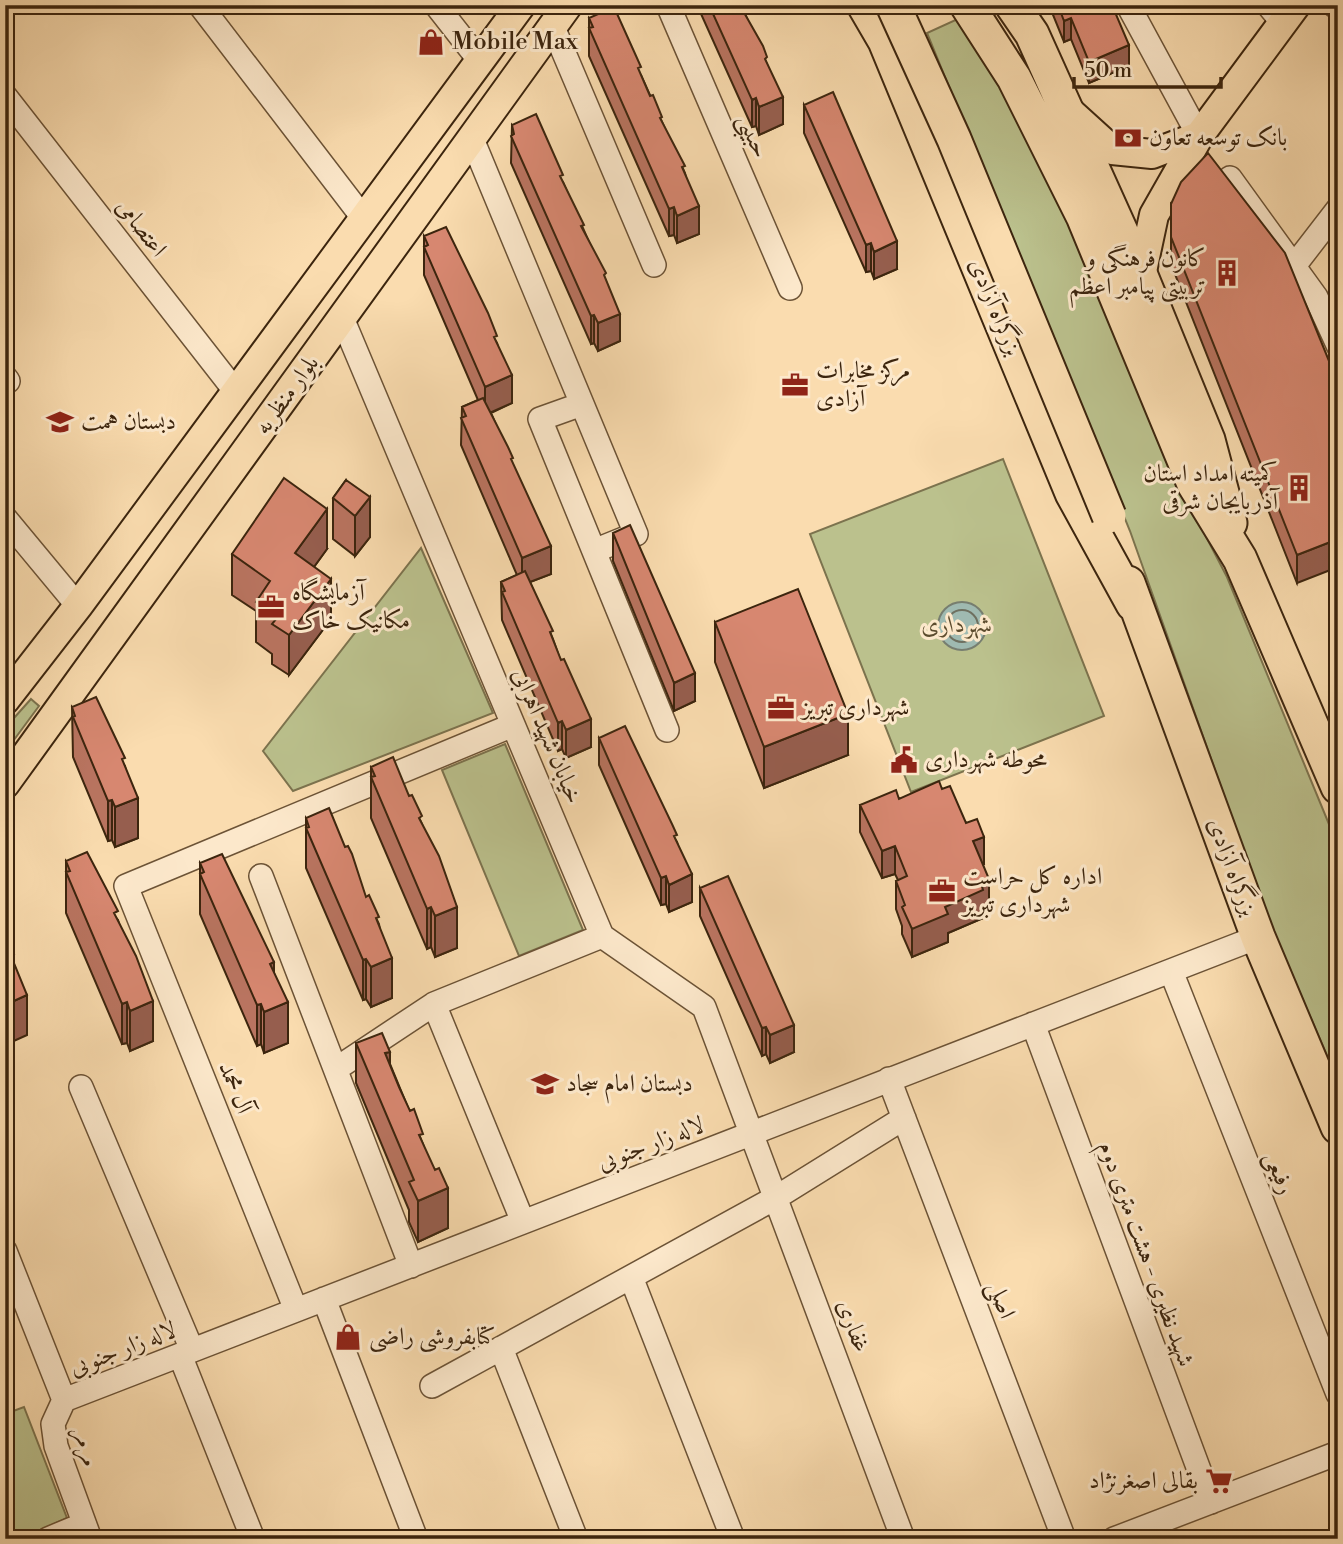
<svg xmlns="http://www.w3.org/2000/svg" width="1343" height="1544" font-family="'Libre Bodoni',Amiri,serif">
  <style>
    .green { fill: #bbc18d; stroke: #7c734e; stroke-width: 2 }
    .water { fill: #9fbab1; stroke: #777e70; stroke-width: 2 }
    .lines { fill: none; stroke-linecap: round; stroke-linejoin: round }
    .shore { stroke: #6e7060; stroke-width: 2 }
    .minor-casing { stroke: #6c5336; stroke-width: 26 }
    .major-casing { stroke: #3c250e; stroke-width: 32 }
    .highway-casing { stroke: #3c250e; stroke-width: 37 }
    .minor { stroke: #fce8cb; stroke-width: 23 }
    .major { stroke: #fadcaf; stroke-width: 28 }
    .highway { stroke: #fadcaf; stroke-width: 33 }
    .highway-bridge-casing { stroke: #3c250e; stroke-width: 37; stroke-linecap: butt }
    .highway-bridge { stroke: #fadcaf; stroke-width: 33 }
    .wall { fill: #b97460; stroke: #3c250e; stroke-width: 2 }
    .shaded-wall { fill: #965e4e; stroke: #3c250e; stroke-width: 2 }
    .building { fill: #d78770; stroke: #3c250e; stroke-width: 2 }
    .labels { text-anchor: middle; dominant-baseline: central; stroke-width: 6; stroke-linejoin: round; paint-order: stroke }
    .poi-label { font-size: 24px; fill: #3c250e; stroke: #fce8cb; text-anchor: start }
    .street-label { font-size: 24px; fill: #3c250e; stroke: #fce8cb }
    .park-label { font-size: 24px; font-style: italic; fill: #5c4c2e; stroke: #fce8cb }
  </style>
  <rect width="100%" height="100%" fill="#fadcaf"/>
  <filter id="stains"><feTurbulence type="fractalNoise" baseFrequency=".00286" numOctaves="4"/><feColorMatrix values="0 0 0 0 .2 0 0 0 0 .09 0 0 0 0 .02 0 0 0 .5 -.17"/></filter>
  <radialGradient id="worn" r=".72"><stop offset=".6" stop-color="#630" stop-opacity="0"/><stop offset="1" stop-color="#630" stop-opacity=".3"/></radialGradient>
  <!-- green -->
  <path class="green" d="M962 17 1070 216 1189 504 1227 577 1338 846V1081L1268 919 1130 531 927 33Z
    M1003 459 1104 716 911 792 810 534Z
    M421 548 493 713 293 791 263 751Z
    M31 699 39 706 5 752V728Z
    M505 744 583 930 519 956 442 770Z
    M24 1407 67 1518 21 1539H5V1414Z"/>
  <!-- water -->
  <path class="water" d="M938 626a24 24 0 1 1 48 0a24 24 0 1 1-48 0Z"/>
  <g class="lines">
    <!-- shore -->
    <path class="shore" d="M946 626a16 16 0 1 1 32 0a16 16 0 1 1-32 0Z"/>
    <defs>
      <path id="minor" d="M200 5 364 219
        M436 5 480 61
        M668 5 790 288
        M1128 5 1199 136
        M1268 5 1283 23
        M1334 5 1338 8
        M553 27 654 265
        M5 96 236 392
        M472 139 636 534 594 551
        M1230 178 1316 297 1338 345
        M1294 266 1338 209
        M342 318 602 936 704 1007 903 1539
        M5 377 8 381
        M582 404 540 419 667 730
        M5 518 78 606
        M261 876 411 1266
        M1171 971 1338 1394
        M434 1004 523 1222
        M1033 1024 1211 1502
        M336 1069 434 1004 602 936
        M889 1079 1064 1539
        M81 1087 192 1350
        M5 1251 64 1400 53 1424 56 1446 90 1539
        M631 1277 733 1539
        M324 1299 416 1539
        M296 1310 126 886 513 725
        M501 1348 576 1539
        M180 1355 253 1539
        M432 1386 777 1197 904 1118
        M64 1400 1258 937
        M48 1539 84 1524
        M1114 1539 1338 1453"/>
      <path id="major" d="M1069 111 1112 150 1152 154 1199 136 1154 215 1141 276
        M1199 136 1296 5
        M5 700 78 606 521 5
        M5 784 568 5"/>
      <path id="highway" d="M864 5 885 41 1072 493 1133 604
        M967 5 1014 78 1083 216 1194 484 1240 559 1338 787
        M1012 5 1032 34 1141 276 1208 440 1230 523
        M1128 583 1258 937 1338 1127"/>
    </defs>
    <!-- minor casing -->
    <use href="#minor" class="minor-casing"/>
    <!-- major casing -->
    <use href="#major" class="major-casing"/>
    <!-- highway casing -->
    <use href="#highway" class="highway-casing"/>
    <!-- minor -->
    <use href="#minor" class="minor"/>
    <!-- major -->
    <use href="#major" class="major"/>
    <!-- highway -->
    <use href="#highway" class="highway"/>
    <defs>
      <path id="highway-bridge" d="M893 5 954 139 1109 516"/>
    </defs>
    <!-- highway-bridge casing -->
    <use href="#highway-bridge" class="highway-bridge-casing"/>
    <!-- highway-bridge -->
    <use href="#highway-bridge" class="highway-bridge"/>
  </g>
  <!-- wall -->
  <path class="wall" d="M697 5H744L745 14 767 64 783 124 759 135 756 126 752 127Z
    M1049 5H1112L1129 66 1089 83 1071 39 1064 42Z
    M589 18 641 75 685 173 699 234 677 243 674 235 669 236 589 56Z
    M804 105 897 269 874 279 871 271 866 272 804 133Z
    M512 125 563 182 606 281 620 341 598 351 594 343 591 344 511 163Z
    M1171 204 1338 383 1297 583 1171 264Z
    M424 236 497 343 512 403 491 413 513 465 551 574 530 582 553 639 591 747 566 758 562 749 558 751 502 620 501 582 517 575 461 445 462 407 478 400 424 275Z
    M346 480 370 537 355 556 333 539V498Z
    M613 533 695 701 674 711 613 561Z
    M327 549 314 567 331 619 289 675 272 664V654L256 642V611L232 595V554Z
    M715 622 848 755 764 788 715 662Z
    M72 707 125 766 138 838 115 847 112 840 108 841 73 757Z
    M599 738 677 842 692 902 669 912 666 904 661 905 599 765Z
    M371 767 409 796 422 824 457 948 435 957 431 947 427 949 371 818Z
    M942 789 966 823 984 864 983 865 989 907 983 909V918L948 933V942L912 957 902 934V926L896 909V881L898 880 895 874 882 878 860 832V805L899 799Z
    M306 818 366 897 379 924 392 998 371 1007 366 999 363 1000 306 868Z
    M66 861 118 920 153 1041 130 1051 127 1043 122 1044 66 913Z
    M200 863 274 973 288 1043 264 1053 261 1044 257 1046 200 914Z
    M700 888 794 1052 770 1063 766 1054 762 1056 700 916Z
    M356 1043 390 1064 423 1144 448 1228 418 1242 409 1222V1210L356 1083Z"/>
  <!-- shaded-wall -->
  <path class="shaded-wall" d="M1071 18V39L1064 42V21Z
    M1129 45V66L1089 83V62Z
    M783 97V124L759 135V107Z
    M756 98V126L752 127V100Z
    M699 206V234L677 243V216Z
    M674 207V235L669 236V209Z
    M897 241V269L874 279V252Z
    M871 243V271L866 272V245Z
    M620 314V341L598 351V323Z
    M594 315V343L591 344V316Z
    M512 375V403L485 415V387Z
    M370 497V537L355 556V516Z
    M327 509V549L295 593V553Z
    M1338 539V567L1297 583V555Z
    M551 546V574L522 585V558Z
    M331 579V619L289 675V635Z
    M695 673V701L674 711V683Z
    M848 714V755L764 788V747Z
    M591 719V747L566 758V730Z
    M562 721V749L558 751V723Z
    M138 798V838L115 847V807Z
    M112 800V840L108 841V801Z
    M984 837V864L973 869V841Z
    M895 846V874L882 878V851Z
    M692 874V902L669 912V885Z
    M666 876V904L661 905V878Z
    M989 879V907L983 909V918L948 933V942L912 957V929L981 883Z
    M431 907V947L427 949V909Z
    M457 907V948L435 957V916Z
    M392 958V998L371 1007V967Z
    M366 959V999L363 1000V960Z
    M274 962V1003L270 964Z
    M27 995V1035L5 1045V1005Z
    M153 1001V1041L130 1051V1011Z
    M127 1002V1043L122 1044V1004Z
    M288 1002V1043L264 1053V1012Z
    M261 1004V1044L257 1046V1005Z
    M794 1025V1052L770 1063V1035Z
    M766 1027V1054L762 1056V1028Z
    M390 1052V1092L385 1053Z
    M448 1188V1228L418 1242V1201Z"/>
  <!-- building -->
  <path class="building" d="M709 5H744L745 8 742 9 763 46 767 57 765 59 783 97 759 107 756 98 752 100Z
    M1058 5H1112L1129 45 1089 62 1071 18 1064 21Z
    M614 7 641 67 638 68 650 96 653 95 662 117 660 118 685 166 682 167 699 206 677 216 674 207 669 209 589 28 593 27 589 18Z
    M833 92 897 241 874 252 871 243 866 245 804 105Z
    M536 114 563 175 560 176 584 225 581 226 606 273 604 275 620 314 598 323 594 315 591 316 511 136 514 134 512 125Z
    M1208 153 1285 253 1338 383V539L1297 555 1171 237V204L1181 182Z
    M446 227 488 313 497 336 494 337 512 375 485 387 424 247 428 245 424 236Z
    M483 398 508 447 513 458 511 459 551 546 522 558 461 418 466 416 462 407Z
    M284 478 327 509 295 553 331 579 289 635 272 624 277 618 256 602 270 581 232 554Z
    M346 480 370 497 355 516 333 498Z
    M630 525 695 673 674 683 613 533Z
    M525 571 553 631 550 632 561 660 564 659 591 719 566 730 562 721 558 723 502 592 505 591 501 582Z
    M798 589 848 714 764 747 715 622Z
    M96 697 125 758 122 759 138 798 115 807 112 800 108 801 73 717 75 716 72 707Z
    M625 726 672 824 677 835 674 836 692 874 669 885 666 876 661 878 599 738Z
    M393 757 409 796 412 795 422 816 419 818 439 856 457 907 435 916 431 907 427 909 371 777 375 776 371 767Z
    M939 781 942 789 950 786 966 823 977 819 984 837 973 841 989 879 981 883 983 890 945 907 948 914 912 929 902 907 905 905 896 881 907 876 895 846 882 851 860 805 896 790 899 799Z
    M329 808 345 847 348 846 352 854 366 897 369 895 379 917 376 918 392 958 371 967 366 959 363 960 306 828 309 827 306 818Z
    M87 852 118 911 114 913 136 956 153 1001 130 1011 127 1002 122 1004 66 872 70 871 66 861Z
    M222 854 274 962 270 964 288 1002 264 1012 261 1004 257 1005 200 874 204 872 200 863Z
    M728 876 794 1025 770 1035 766 1027 762 1028 700 888Z
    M5 936 14 954 11 956 27 995 5 1005Z
    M382 1033 390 1052 385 1053 399 1087 410 1111 414 1109 423 1134 419 1135 435 1170 439 1168 448 1188 418 1201 409 1182 414 1180 356 1043Z"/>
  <!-- icons -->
  <defs>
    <symbol id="shop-bare" viewBox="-9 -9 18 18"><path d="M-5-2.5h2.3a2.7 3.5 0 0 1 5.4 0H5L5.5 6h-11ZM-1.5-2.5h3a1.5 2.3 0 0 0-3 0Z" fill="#8f2418" stroke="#fce8cb" stroke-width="2.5" paint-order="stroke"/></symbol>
    <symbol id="bank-bare" viewBox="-9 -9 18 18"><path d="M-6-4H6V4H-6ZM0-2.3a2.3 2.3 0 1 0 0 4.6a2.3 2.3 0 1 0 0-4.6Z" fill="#8f2418" stroke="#fce8cb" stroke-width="2.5" paint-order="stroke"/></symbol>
    <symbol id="building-bare" viewBox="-9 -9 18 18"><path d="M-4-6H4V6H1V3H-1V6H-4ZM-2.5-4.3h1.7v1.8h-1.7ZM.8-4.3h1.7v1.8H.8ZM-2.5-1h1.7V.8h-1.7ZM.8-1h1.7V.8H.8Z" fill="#8f2418" stroke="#fce8cb" stroke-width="2.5" paint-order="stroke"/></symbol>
    <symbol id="office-bare" viewBox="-9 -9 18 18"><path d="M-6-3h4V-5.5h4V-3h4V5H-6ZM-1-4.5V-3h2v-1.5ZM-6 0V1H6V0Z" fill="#8f2418" stroke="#fce8cb" stroke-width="2.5" paint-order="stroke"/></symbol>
    <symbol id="school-bare" viewBox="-9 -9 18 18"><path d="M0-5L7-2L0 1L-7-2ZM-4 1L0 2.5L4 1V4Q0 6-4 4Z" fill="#8f2418" stroke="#fce8cb" stroke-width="2.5" paint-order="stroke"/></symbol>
    <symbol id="civic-bare" viewBox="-9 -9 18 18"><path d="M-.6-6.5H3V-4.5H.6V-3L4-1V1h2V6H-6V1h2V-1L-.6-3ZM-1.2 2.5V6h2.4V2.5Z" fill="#8f2418" stroke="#fce8cb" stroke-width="2.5" paint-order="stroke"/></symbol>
    <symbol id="supermarket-bare" viewBox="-9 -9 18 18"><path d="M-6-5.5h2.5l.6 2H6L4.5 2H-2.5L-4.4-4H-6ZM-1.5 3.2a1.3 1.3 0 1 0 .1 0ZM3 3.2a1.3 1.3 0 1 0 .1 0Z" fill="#8f2418" stroke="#fce8cb" stroke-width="2.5" paint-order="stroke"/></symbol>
  </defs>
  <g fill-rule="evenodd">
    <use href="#shop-bare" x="412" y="23" width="38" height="38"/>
    <use href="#bank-bare" x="1109" y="119" width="38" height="38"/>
    <use href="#building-bare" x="1208" y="254" width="38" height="38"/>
    <use href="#office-bare" x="776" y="366" width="38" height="38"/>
    <use href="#school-bare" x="41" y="403" width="38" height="38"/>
    <use href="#building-bare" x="1280" y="469" width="38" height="38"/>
    <use href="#office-bare" x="252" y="588" width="38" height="38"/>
    <use href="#office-bare" x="762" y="689" width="38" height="38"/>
    <use href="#civic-bare" x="885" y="741" width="38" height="38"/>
    <use href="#office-bare" x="923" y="872" width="38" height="38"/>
    <use href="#school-bare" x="526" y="1065" width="38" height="38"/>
    <use href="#shop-bare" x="329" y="1318" width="38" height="38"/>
    <use href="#supermarket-bare" x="1200" y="1462" width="38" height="38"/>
  </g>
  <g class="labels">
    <!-- poi labels -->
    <g class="poi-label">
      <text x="452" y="42">Mobile Max</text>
      <text x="1149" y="138">بانک توسعه تعاون</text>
      <text x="1206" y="259" text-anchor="end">کانون فرهنگی و<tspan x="1206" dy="28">تربیتی پیامبر اعظم</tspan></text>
      <text x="816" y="371">مرکز مخابرات<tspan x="816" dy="28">آزادی</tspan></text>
      <text x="81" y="422">دبستان همت</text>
      <text x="1278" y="474" text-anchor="end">کمیته امداد استان<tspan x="1278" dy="28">آذربایجان شرقی</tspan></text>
      <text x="292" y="593">آزمایشگاه<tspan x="292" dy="28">مکانیک خاک</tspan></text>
      <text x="802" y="708">شهرداری تبریز</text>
      <text x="925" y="760">محوطه شهرداری</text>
      <text x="963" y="877">اداره کل حراست<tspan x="963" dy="28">شهرداری تبریز</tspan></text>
      <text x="566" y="1084">دبستان امام سجاد</text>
      <text x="369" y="1337">کتابفروشی راضی</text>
      <text x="1198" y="1481" text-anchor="end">بقالی اصغرنژاد</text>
    </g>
    <!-- street labels -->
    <g class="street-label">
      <text transform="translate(753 136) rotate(67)">حبیبی</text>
      <text transform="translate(141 228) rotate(52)">اعتصامی</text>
      <text transform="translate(995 307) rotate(68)">بزرگراه آزادی</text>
      <text transform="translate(287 395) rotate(-54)">بلوار منظریه</text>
      <text transform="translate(547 736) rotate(67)">خیابان شهید اهرابی</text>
      <text transform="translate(1232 867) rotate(70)">بزرگراه آزادی</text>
      <text transform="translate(235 1088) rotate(68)">آل محمد</text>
      <text transform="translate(651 1144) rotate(-21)">لاله زار جنوبی</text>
      <text transform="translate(1279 1173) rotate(68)">رفیعی</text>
      <text transform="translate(1146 1254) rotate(70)">شهید نظیری - هشت متری دوم</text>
      <text transform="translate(1001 1300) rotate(69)">اصلی</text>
      <text transform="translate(853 1326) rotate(70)">غفاری</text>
      <text transform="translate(123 1349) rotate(-21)">لاله زار جنوبی</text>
      <text transform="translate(86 1447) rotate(76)">مرمر</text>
    </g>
    <!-- park labels -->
    <g class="park-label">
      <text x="957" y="625">شهرداری</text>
    </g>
  </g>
  <!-- margin -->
  <rect width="1343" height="1544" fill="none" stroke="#fadcaf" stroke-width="28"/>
  <rect x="7" y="7" width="1329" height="1530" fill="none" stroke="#3c250e" stroke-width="3.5"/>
  <rect x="14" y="14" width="1315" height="1516" fill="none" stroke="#3c250e" stroke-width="2"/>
  <!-- scale -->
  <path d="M1074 77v10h147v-10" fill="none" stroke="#3c250e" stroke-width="3.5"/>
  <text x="1084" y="77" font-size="21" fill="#3c250e" stroke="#fce8cb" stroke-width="5" paint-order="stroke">50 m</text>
  <rect width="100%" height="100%" filter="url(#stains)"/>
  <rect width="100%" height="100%" fill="url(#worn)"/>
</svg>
